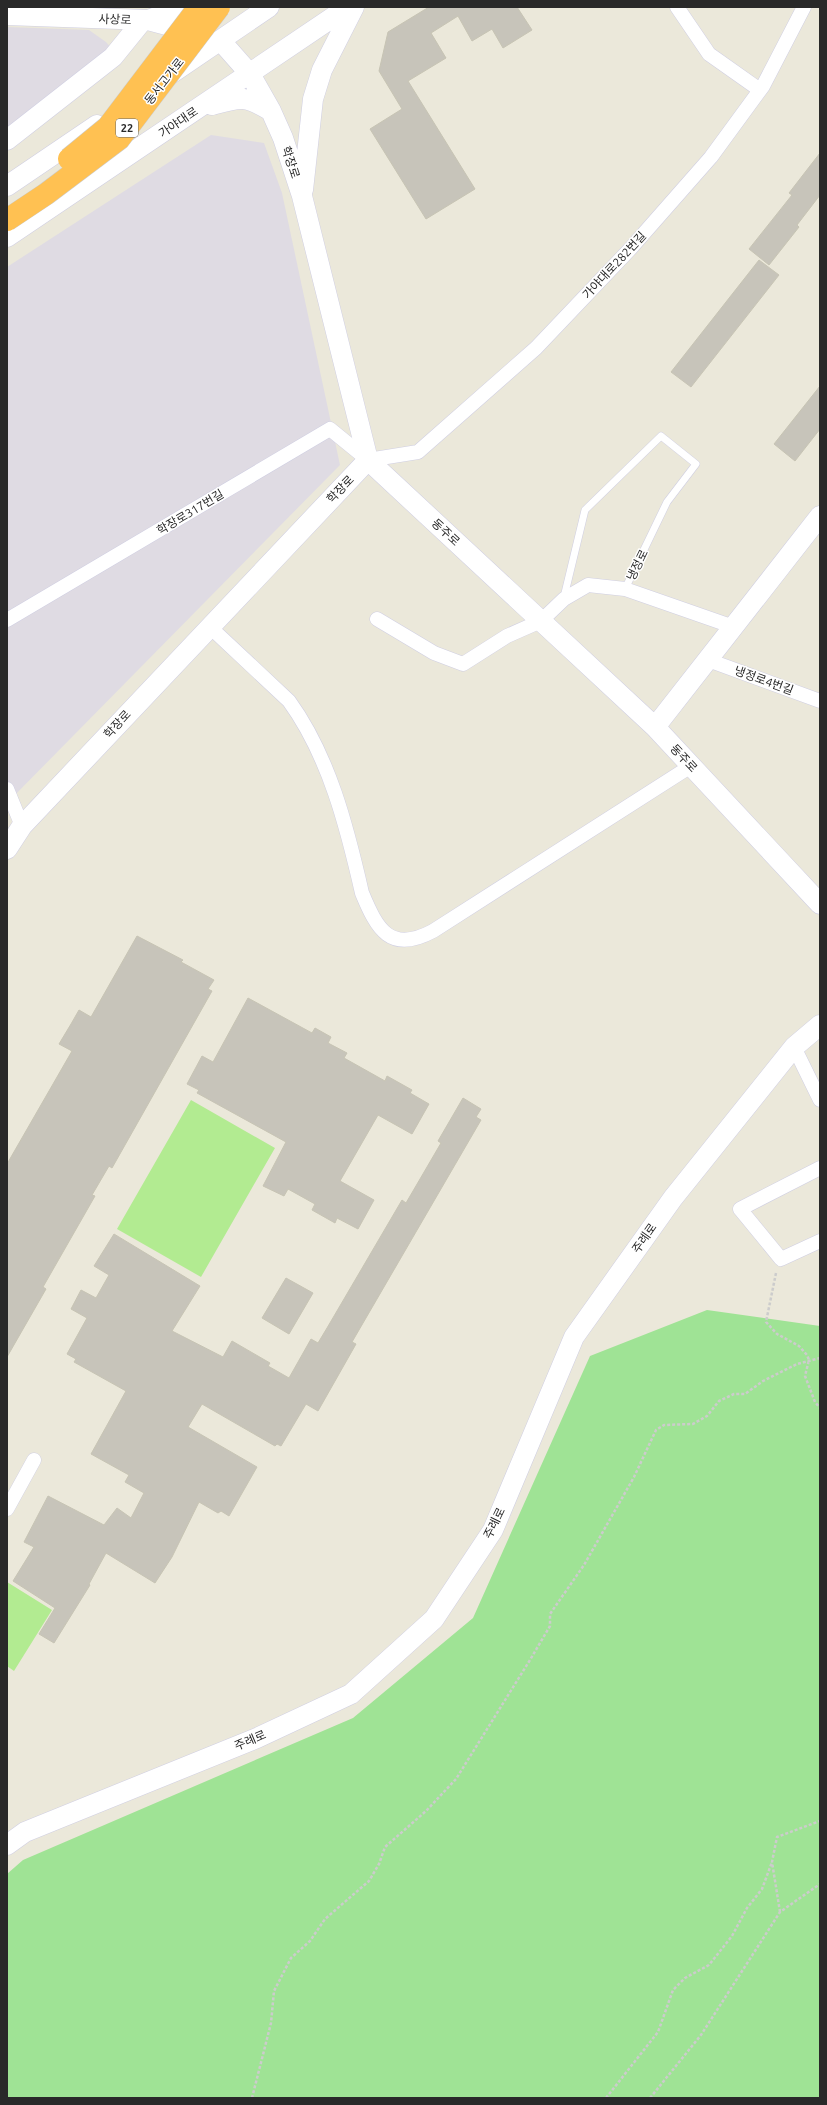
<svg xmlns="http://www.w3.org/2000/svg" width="827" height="2105" font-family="Ubuntu,'Noto Sans KR',sans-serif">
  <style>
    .industrial { fill: #dfdbe3 }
    .green { fill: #9fe395 }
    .pitch { fill: #b2eb91 }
    .building { fill: #c7c4ba; stroke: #c7c4b4 }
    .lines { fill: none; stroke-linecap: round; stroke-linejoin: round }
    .lane-casing { stroke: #d0cfe2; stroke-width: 8 }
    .street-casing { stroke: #d0cfe2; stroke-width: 15 }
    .secondary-casing { stroke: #d0cfe2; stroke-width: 21 }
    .path { stroke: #ccc; stroke-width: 2.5; stroke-dasharray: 3 2; stroke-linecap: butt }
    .lane { stroke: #fff; stroke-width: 7 }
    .street { stroke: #fff; stroke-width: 14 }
    .secondary { stroke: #fff; stroke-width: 20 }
    .highway-bridge-casing { stroke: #ccc; stroke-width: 23; stroke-linecap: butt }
    .highway-bridge { stroke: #ffc152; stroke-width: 22 }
    .labels { text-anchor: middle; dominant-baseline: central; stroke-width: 3; stroke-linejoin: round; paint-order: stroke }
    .shield { fill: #fff; stroke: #696969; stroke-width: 1 }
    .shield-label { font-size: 11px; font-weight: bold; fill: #292929 }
    .street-label { font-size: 12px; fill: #292929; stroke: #fff }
  </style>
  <rect width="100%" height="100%" fill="#ebe8da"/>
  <!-- industrial -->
  <path class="industrial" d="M7 27 89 30 106 42 112 49 7 133Z
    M211 135 264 143 282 193 340 465 7 803V267Z"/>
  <!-- green -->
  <path class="green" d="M707 1310 820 1326V2098H7V1874L23 1860 353 1718 473 1618 590 1356Z"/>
  <!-- pitch -->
  <path class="pitch" d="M191 1100 275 1148 201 1277 117 1229Z
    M7 1582 52 1610 14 1671 7 1666Z"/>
  <!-- building -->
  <path class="building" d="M429 7H517L532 30 503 48 492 29 472 41 458 16 431 33 446 58 408 81 475 189 426 219 370 129 402 109 379 71 388 32Z
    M820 153V195L797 225 799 227 769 265 749 249 792 195 789 193Z
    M759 260 779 275 691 387 671 372Z
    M820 386V429L795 461 774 444Z
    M137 936 183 960 181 962 214 980 208 989 212 991 112 1168 109 1166 92 1195 95 1196 43 1287 46 1289 7 1357V1164L72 1051 59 1044 71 1024 79 1010 91 1017Z
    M248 998 312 1033 315 1028 331 1037 328 1043 347 1053 344 1058 385 1081 387 1076 412 1090 410 1093 429 1104 412 1134 378 1115 340 1181 374 1200 358 1229 337 1218 335 1223 312 1210 315 1204 288 1189 284 1196 263 1186 286 1142 197 1093 199 1090 187 1084 202 1056 213 1062Z
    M463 1098 481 1109 476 1117 481 1120 352 1342 356 1344 318 1411 306 1404 281 1446 277 1444 275 1446 202 1404 188 1427 257 1467 229 1516 221 1511 218 1513 199 1502 172 1557 155 1583 106 1553 89 1584 90 1585 54 1643 39 1634 55 1608 13 1581 34 1547 24 1542 48 1496 104 1525 117 1508 131 1518 144 1493 125 1482 129 1475 91 1454 126 1391 74 1362 76 1359 67 1354 87 1318 71 1309 81 1290 96 1298 109 1275 94 1266 114 1234 200 1286 172 1331 223 1357 232 1341 270 1363 268 1366 289 1378 311 1339 318 1343 327 1328 402 1200 406 1203 441 1143 438 1141Z
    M286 1278 313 1293 289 1334 262 1318Z"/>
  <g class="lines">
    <defs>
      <path id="lane" d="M564 597 585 510 661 436 696 464 667 502 625 589"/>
      <path id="street" d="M677 7 709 54 760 90
        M377 619 434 653 463 664 507 636 541 621 564 599 588 585 625 589 734 627
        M7 620 330 429 368 460 418 452 536 348 631 248 711 157 763 86 804 7
        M210 627 289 701C329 756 347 827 362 893 377 929 390 954 433 931L691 766
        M708 660 820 701
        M7 789 22 826
        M794 1047 820 1100
        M820 1168 740 1209 781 1259 820 1241
        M7 1509 34 1460"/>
      <path id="secondary" d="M7 15 148 20 197 33
        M148 20 183 7
        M172 73 269 7
        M212 105C241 97 245 95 271 111
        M7 140 113 57 143 20
        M7 186 97 125
        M303 190 313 99 322 70 354 7
        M7 237 348 7
        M368 460 655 727 820 904
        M655 727 820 516
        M7 849 22 826 368 460 302 196 283 138 271 111 250 74 220 40
        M7 1845 25 1832 257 1738 351 1694 434 1619 493 1530 574 1337 673 1198 794 1047 820 1025"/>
    </defs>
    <!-- lane casing -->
    <use href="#lane" class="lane-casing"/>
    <!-- street casing -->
    <use href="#street" class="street-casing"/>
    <!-- secondary casing -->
    <use href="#secondary" class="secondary-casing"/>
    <!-- path -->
    <path class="path" d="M776 1273 766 1322 777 1334 799 1346 807 1355 809 1360 805 1376 815 1402 820 1408
      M780 1912 772 1862 777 1837 820 1821
      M252 2098 271 2023 274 1991 291 1958 310 1941 325 1919 369 1881 379 1864 385 1847 426 1811 456 1779 530 1660 550 1626V1614L584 1565 634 1477 656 1430 664 1425 693 1424 707 1416 719 1401 734 1394H745L763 1381 797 1364 820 1358
      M606 2098 658 2032 673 1990 685 1978 709 1965 732 1936 747 1908 762 1889 772 1862
      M650 2098 701 2035 780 1912 820 1884"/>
    <!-- lane -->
    <use href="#lane" class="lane"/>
    <!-- street -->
    <use href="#street" class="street"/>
    <!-- secondary -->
    <use href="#secondary" class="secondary"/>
    <defs>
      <path id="highway-bridge" d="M69 159 108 127 199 7
        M7 220 46 194 119 139 219 7"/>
    </defs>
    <!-- highway-bridge casing -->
    <use href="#highway-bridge" class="highway-bridge-casing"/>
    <!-- highway-bridge -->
    <use href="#highway-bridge" class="highway-bridge"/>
  </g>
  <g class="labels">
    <!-- shield labels -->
    <rect class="shield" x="116" y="119" width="22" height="18" rx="3"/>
    <g class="shield-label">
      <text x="127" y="128">22</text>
    </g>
    <!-- street labels -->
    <g class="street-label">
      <text transform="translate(115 19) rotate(2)">사상로</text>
      <text transform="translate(164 81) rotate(-52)">동서고가로</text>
      <text transform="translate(178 122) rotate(-34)">가야대로</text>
      <text transform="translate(291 162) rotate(72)">학장로</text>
      <text transform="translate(614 265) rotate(-47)">가야대로282번길</text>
      <text transform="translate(340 489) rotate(-46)">학장로</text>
      <text transform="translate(190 512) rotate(-31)">학장로317번길</text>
      <text transform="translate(446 532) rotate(43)">동주로</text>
      <text transform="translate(637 565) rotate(-64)">냉정로</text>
      <text transform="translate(764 680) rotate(20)">냉정로4번길</text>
      <text transform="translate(117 724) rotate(-47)">학장로</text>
      <text transform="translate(684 758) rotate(47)">동주로</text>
      <text transform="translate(644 1238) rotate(-55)">주례로</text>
      <text transform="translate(494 1523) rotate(-64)">주례로</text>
      <text transform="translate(250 1740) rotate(-23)">주례로</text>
    </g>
  </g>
  <!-- border -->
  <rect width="827" height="2105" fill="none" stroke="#292929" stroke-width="16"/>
</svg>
